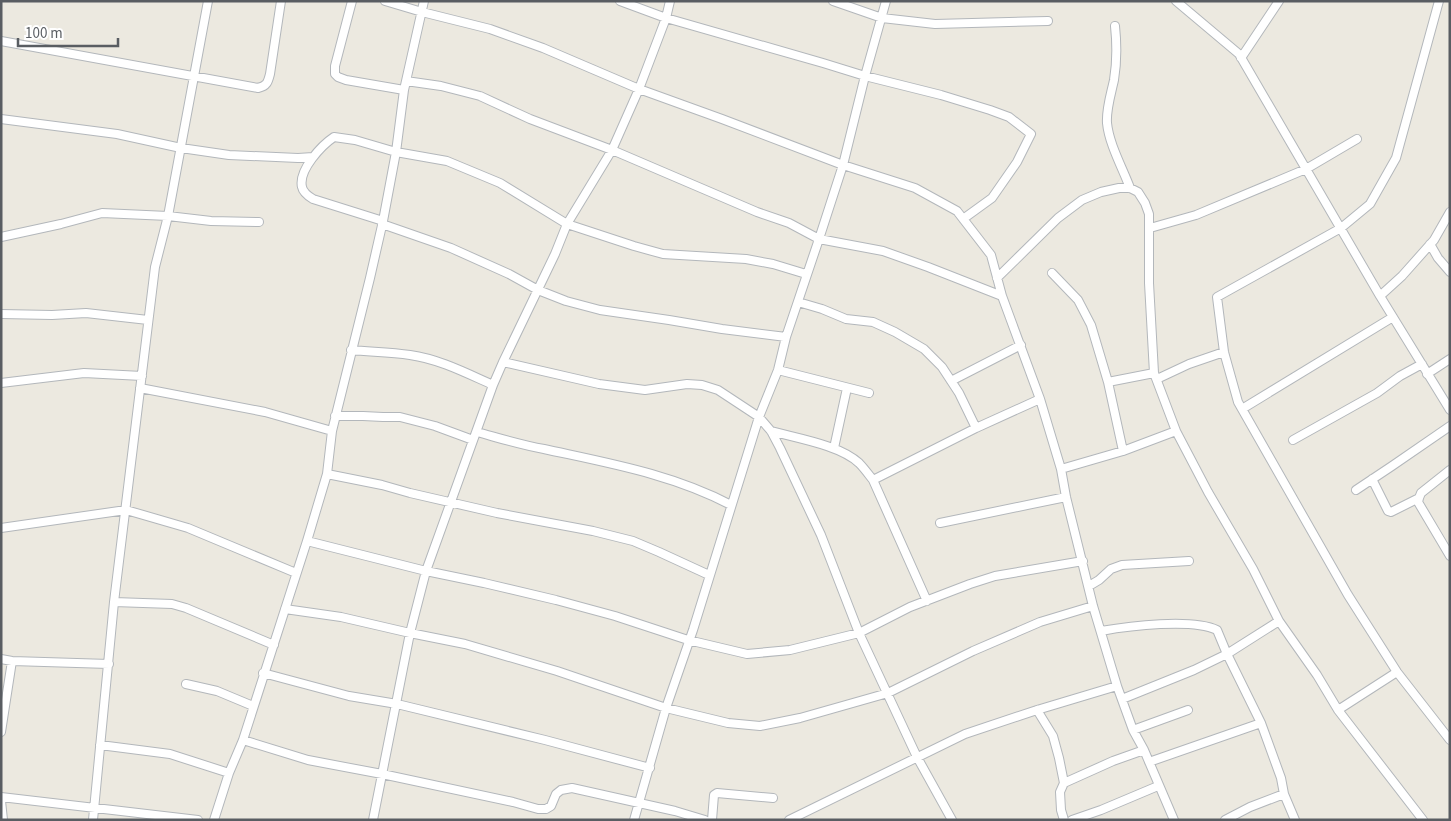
<svg xmlns="http://www.w3.org/2000/svg" width="1451" height="821" font-family="'Source Sans 3',sans-serif">
  <style>
    .lines { fill: none; stroke-linecap: round; stroke-linejoin: round }
    .minor-casing { stroke: #b3b7bb; stroke-width: 10 }
    .minor { stroke: #fff; stroke-width: 8 }
  </style>
  <rect width="100%" height="100%" fill="#ece9e0"/>
  <g class="lines">
    <defs>
      <path id="minor" d="M352 1 335 66V74L338 77 346 80 404 90
        M385 1 422 12 490 29 543 48 639 89 722 119 843 165 915 188 957 211 991 255 1002 296
        M620 1 666 18 823 63 865 76 941 95 990 110 1009 117 1031 134 1017 162 992 198 963 219
        M833 1 882 18 935 24 1048 21
        M1176 1 1239 54 1380 296 1450 410
        M1439 1 1396 158 1370 204 1341 228 1217 297 1224 352 1238 402 1348 595 1397 672 1450 740
        M1115 26C1117 45 1117 62 1114 80 1111 94 1106 109 1107 123 1109 144 1123 169 1130 188
        M1 41 258 88C267 86 268 82 270 74L281 1
        M1241 58 1279 1
        M406 81 441 86 480 96 530 119 612 150 757 212 789 223 819 239 883 251 928 267 1002 296 1040 399 1061 469 1066 497 1093 606 1117 686 1133 730 1144 750 1174 820
        M1 119 117 134 181 148 229 155 298 158 313 157
        M383 221 313 199C308 196 303 192 302 187 298 170 322 145 334 137L355 140 396 152 447 161 500 183 567 224 634 246 663 254 746 259 773 264 806 274
        M382 224 451 248 509 274 538 290 566 301 600 310 669 320 722 329 786 337
        M1150 228 1196 215 1306 169 1357 139
        M1 237 61 224 102 213 168 216 211 221 259 222
        M1430 244 1438 258 1450 272
        M1052 273 1078 300 1091 325 1108 382 1123 451
        M997 278 1058 218 1082 200 1101 192 1119 188H1130L1138 192 1145 203 1149 214V283L1154 373 1176 431
        M1380 296 1402 276 1434 240 1450 212
        M798 302 822 309 846 319 873 322 895 332 924 349 942 367 959 393 976 428
        M1 314 52 315 86 313 148 320
        M351 350C371 352 390 352 410 355 439 359 466 373 493 385
        M503 362 599 384 645 390 687 384 702 385 718 390 759 417 771 431 780 448 821 535 859 633 917 757 952 820
        M778 370 869 393
        M1427 374 1450 359
        M1157 379 1189 364 1224 352
        M951 381 1021 345
        M1108 382 1154 373
        M1 383 84 373 142 376
        M140 388 265 412 332 431
        M1242 409 1393 317
        M335 416H363L383 417H400L435 426 473 440
        M771 431C796 438 840 445 859 463 864 468 869 475 873 480L976 428 1040 399
        M477 432C499 438 521 445 544 449 608 463 672 474 731 505
        M1293 440 1377 393 1400 376 1422 364
        M834 448 847 388
        M1061 469 1123 451 1176 431 1208 492 1253 569 1279 621 1317 675 1338 710 1423 820
        M327 474 382 485 410 493 497 513 593 531 633 541 659 552 709 575
        M1372 479 1388 511 1391 512 1419 498 1421 493 1450 470
        M873 480 927 601
        M1356 490 1392 466 1450 426
        M1419 498 1418 502 1450 556
        M940 523 1066 497
        M1 528 126 510 188 528 296 573
        M307 541 426 571 484 583 556 600 615 616 688 640 747 654 790 650 859 633 910 607 970 584 995 576 1083 561
        M1089 586 1099 580 1111 569 1122 565 1189 561
        M114 602 172 604 186 608 274 645
        M285 609 341 617 410 633 465 644 557 671 666 708 728 723 760 726 800 718 888 693 973 651 1040 622 1093 606
        M1101 631C1129 626 1192 618 1217 630L1227 654 1261 723 1281 778 1284 794 1295 820
        M1 659 12 661 109 664
        M263 673 349 696 397 704 545 740 650 768
        M186 684 217 691 253 706
        M1122 699 1194 670 1227 654 1279 621
        M1037 710 1053 736 1059 758 1064 783 1060 792 1061 810 1064 820
        M1338 710 1397 672
        M1133 730 1188 710
        M1 732 12 661
        M243 740 308 760 382 774 513 802 538 809H546L551 806 556 794 561 790 572 788 675 811 705 820
        M100 745 170 754 229 773
        M1149 762 1261 723
        M1064 783 1113 761 1144 750
        M1 797 198 820
        M1 801 3 820
        M93 820 114 602 155 267 168 216 208 1
        M214 820 229 773 243 740 307 541 327 474 332 431 370 278 383 221 396 152 404 90 424 1
        M373 820 410 633 426 571 493 385 503 362 555 254 567 224 612 150 639 89 666 18 670 1
        M634 820 666 708 693 630 759 417 778 370 786 337 819 239 843 165 865 76 886 1
        M712 820 714 795 717 793 773 798
        M789 820 965 734 1037 710 1117 686
        M1072 820 1101 810 1158 786
        M1225 820 1250 807 1284 794"/>
    </defs>
    <!-- minor casing -->
    <use href="#minor" class="minor-casing"/>
    <!-- minor -->
    <use href="#minor" class="minor"/>
  </g>
  <!-- border -->
  <rect width="1451" height="821" fill="none" stroke="#595d62" stroke-width="5"/>
  <!-- scale -->
  <path d="M18 38v8h100v-8" fill="none" stroke="#595d62" stroke-width="2.5"/>
  <text x="25" y="38" font-size="15" fill="#595d62" stroke="#ffffff" stroke-width="4" paint-order="stroke">100 m</text>
</svg>
